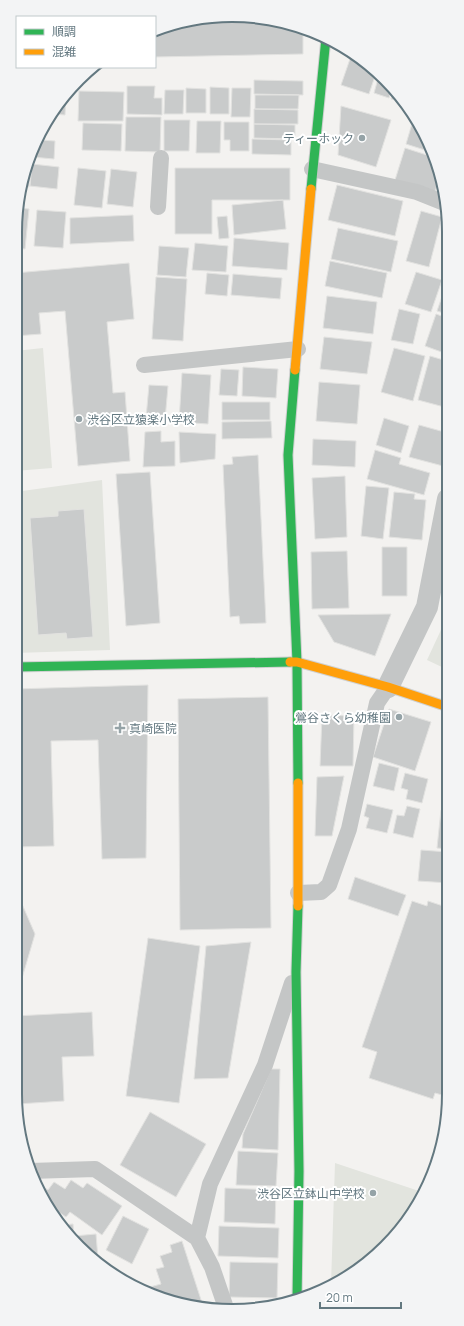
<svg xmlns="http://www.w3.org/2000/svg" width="464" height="1326" font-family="Manrope,'Noto Sans JP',sans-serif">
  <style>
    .green { fill: #e2e4de }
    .building { fill: #c9cbcb; stroke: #e2e2e0 }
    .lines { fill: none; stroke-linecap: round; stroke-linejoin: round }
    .fast-casing { stroke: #cfd0d0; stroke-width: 11 }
    .slow-casing { stroke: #cfd0d0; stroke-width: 11 }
    .lane { stroke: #c4c6c6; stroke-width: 16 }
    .street { stroke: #c4c6c6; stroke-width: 22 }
    .fast { stroke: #30b455; stroke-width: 9 }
    .slow { stroke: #ff9f0a; stroke-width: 9 }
    .poi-dot { fill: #95a3a7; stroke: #fff; stroke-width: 1.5 }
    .labels { text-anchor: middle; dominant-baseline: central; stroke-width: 4; stroke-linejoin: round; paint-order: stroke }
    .poi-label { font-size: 12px; fill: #637880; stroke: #fff; text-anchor: end }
    .rim { fill: none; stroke: #637880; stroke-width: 2 }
  </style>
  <rect width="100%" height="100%" fill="#f3f2f0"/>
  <!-- green -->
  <path class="green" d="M43 348 52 468 15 471V351Z
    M102 480 110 650 15 653V492Z
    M448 610V654L444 668 427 660 440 632Z
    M335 1163 422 1192 412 1215 353 1274 331 1284Z"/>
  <!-- building -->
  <path class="building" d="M203 17 288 22 303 28V54L155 57V33Z
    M351 56 357 58 376 73 369 94 341 85Z
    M379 75 392 87 389 98 374 93Z
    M254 80 303 81V95L254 94Z
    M127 86H155L154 98H162V115L127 114Z
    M210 87 229 88V114H210Z
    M186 88 206 89V113H186Z
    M232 88H251L250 117H231Z
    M395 88V89L404 102 391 99Z
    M165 90H184L183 114H164Z
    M79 91 124 92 123 121H78Z
    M66 95 65 115 53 114 60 100Z
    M255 95H299L298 109H255Z
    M341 106 391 120 376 167 338 155Z
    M254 109 298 110V124H254Z
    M126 117H161L160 152 125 151Z
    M414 117 427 136 431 152 406 144Z
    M164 120H190L189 151H164Z
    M197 121H221L220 153H196Z
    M224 122H249V151H230V140H224Z
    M83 123 122 124 121 151 82 150Z
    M254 124 295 125V139L254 138Z
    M252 139 291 140V155L252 154Z
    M40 140 55 141 54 159 32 157Z
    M405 148 433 157 439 178 435 192 395 180Z
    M32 164 59 167 57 189 30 186Z
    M78 168 106 171 102 208 74 205Z
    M175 168H290V200H212V234H175Z
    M26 169H30L29 187 21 186 22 176Z
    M111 169 137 172 133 207 107 204Z
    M337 185 403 201 395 236 328 220Z
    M283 200 286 229 234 235 232 205Z
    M18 208 29 209 25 249 15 248V232Z
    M37 210 66 212 63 248 34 246Z
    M421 211 442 217 429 267 406 261Z
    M133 215 134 241 70 244V218Z
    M227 216 229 238 219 239 217 217Z
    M338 228 398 241 391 272 331 259Z
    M447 232V243L444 242Z
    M234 238 289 243 287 270 232 266Z
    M195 243 228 246 226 272 192 270Z
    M159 246 189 248 186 277 157 275Z
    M330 261 387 273 382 298 325 286Z
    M129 263 134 319 107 322 113 393 125 392 130 461 78 466 65 311 39 313 41 334 15 336V273Z
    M447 269V280L444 279Z
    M416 272 442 280 431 312 405 304Z
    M207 273 229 275 227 296 205 294Z
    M233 274 282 278 280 299 231 295Z
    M156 277 187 279 183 341 152 339Z
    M447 282V314L437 311Z
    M327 296 377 302 373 334 323 328Z
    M399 309 420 314 413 344 391 340Z
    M436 314 447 318V354L425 346Z
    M324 337 372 342 367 374 320 369Z
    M394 348 425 356 413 401 381 392Z
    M430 356 447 361 448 408 418 400Z
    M243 367 278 369 276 398 242 396Z
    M221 369 239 370 237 396 219 395Z
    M182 373 211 375 208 424 179 422Z
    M319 382 360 385 357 424 316 421Z
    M149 385 168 386 165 420 146 418Z
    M222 402H270V420H222Z
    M384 418 409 426 401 453 376 445Z
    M271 421 272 438 222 439V422Z
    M419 425 448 433V450L443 466 409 457Z
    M161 431V442L175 441V466L143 467 145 432Z
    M179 432 216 434 215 459 180 463Z
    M313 439 356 441 355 467 312 465Z
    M375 450 401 458 399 464 430 473 424 495 367 479Z
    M258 455 266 623 240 624 239 616 230 617 223 465 233 464 232 457Z
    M150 472 160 623 126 626 116 474Z
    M345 476 347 537 315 539 312 478Z
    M366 486 389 488 383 539 361 536Z
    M394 492 415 494 414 499 426 500 422 540 389 537Z
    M84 509 93 637 67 639 66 633 38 635 30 518 58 516V511Z
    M382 547H407V596H382Z
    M347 551 349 608 312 609 311 552Z
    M391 614 375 656 334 642 318 615Z
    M148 685 146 858 102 859 98 740 51 741 54 846 15 847V689Z
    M268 697 271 928 180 930 178 699Z
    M389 709 431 722 415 771 373 757Z
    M322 715 354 716 353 766H320Z
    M379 763 399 768 394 791 373 786Z
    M405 773 428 779 422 803 406 799 408 790 401 788Z
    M344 776 332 836H315L317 777Z
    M367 804 393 810 387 833 366 828 369 818 364 816Z
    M407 806 420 809 413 838 393 833 397 815 404 816Z
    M441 810 448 811V849L437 848Z
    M421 850 448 852 449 883 418 881Z
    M355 877 406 895 398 916 348 899Z
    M15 888 35 934 20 985H15Z
    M412 901 427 906 428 901 449 908V1051L447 1057 449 1058V1097L435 1093 433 1099 369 1078 377 1052 362 1047Z
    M148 938 200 946 179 1103 126 1096Z
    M251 942 228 1078 194 1079 206 946Z
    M92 1012 94 1056 62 1057 64 1101 17 1104 15 1094V1016Z
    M271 1069H280L278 1150 242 1148 243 1134Z
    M150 1112 206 1144 176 1197 120 1165Z
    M238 1151 278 1153 276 1186 236 1185Z
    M71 1180 83 1188 87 1183 122 1206 102 1235 70 1212 66 1217 50 1206 36 1184 37 1183 48 1190 54 1182 65 1189Z
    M225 1188 276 1190 275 1224 224 1222Z
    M123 1216 149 1229 132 1264 106 1250Z
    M73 1224 74 1236 96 1234 98 1259 69 1237 61 1225Z
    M219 1226 279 1228 278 1258 218 1256Z
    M182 1241 204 1309 152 1293 150 1287 161 1284 156 1269 164 1267 160 1256 172 1252 170 1245Z
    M230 1262 278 1263 277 1298 229 1297Z"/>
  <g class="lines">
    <defs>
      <path id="fast" d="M311 189 326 38
        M295 370 288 455 297 662 298 783
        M15 667 290 662
        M297 1300 299 1171 296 972 298 906"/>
      <path id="slow" d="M295 370 311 189
        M290 662H297L388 687 448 707
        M298 783V906"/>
    </defs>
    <!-- fast casing -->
    <use href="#fast" class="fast-casing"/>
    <!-- slow casing -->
    <use href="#slow" class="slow-casing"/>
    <!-- lane -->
    <path class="lane" d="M312 169 417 192 447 204
      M158 207 161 158
      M144 365 298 349
      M298 893 321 892 329 885 349 829 377 703 388 687
      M30 1171 95 1169 197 1238
      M226 1308 212 1267 197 1238 210 1184 265 1065 292 983"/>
    <!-- street -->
    <path class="street" d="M388 687 427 607 448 499"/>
    <!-- fast -->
    <use href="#fast" class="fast"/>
    <!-- slow -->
    <use href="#slow" class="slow"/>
  </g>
  <!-- markers -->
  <g class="poi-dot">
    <circle cx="362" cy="138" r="4"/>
    <circle cx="79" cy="419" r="4"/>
    <circle cx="399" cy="717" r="4"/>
    <path d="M118 722h4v4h4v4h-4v4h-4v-4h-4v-4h4z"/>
    <circle cx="373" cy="1193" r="4"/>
  </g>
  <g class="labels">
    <!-- poi labels -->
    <g class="poi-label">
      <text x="354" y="138">ティーホック</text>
      <text x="87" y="419" text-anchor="start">渋谷区立猿楽小学校</text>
      <text x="391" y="717">鶯谷さくら幼稚園</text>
      <text x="129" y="728" text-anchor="start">真崎医院</text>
      <text x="365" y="1193">渋谷区立鉢山中学校</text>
    </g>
  </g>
  <!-- crop -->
  <path d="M0 0H464V1326H0ZM232 22H232A210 210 0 0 1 442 232V1094A210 210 0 0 1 232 1304H232A210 210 0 0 1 22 1094V232A210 210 0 0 1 232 22Z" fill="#f3f4f5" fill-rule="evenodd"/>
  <path class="rim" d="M232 22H232A210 210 0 0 1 442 232V1094A210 210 0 0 1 232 1304H232A210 210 0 0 1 22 1094V232A210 210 0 0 1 232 22Z"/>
  <!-- legend -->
  <rect x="16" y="16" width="140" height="52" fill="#ffffff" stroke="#c1c9cc"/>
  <rect x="24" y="29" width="20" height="6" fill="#30b455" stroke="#c1c9cc"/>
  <text x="52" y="36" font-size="12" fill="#637880">順調</text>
  <rect x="24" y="49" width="20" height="6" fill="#ff9f0a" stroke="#c1c9cc"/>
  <text x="52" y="56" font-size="12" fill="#637880">混雑</text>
  <!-- scale -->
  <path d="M320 1302v6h81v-6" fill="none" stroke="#637880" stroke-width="2"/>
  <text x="326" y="1302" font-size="12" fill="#637880" stroke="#ffffff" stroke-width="3" paint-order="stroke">20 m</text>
</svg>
